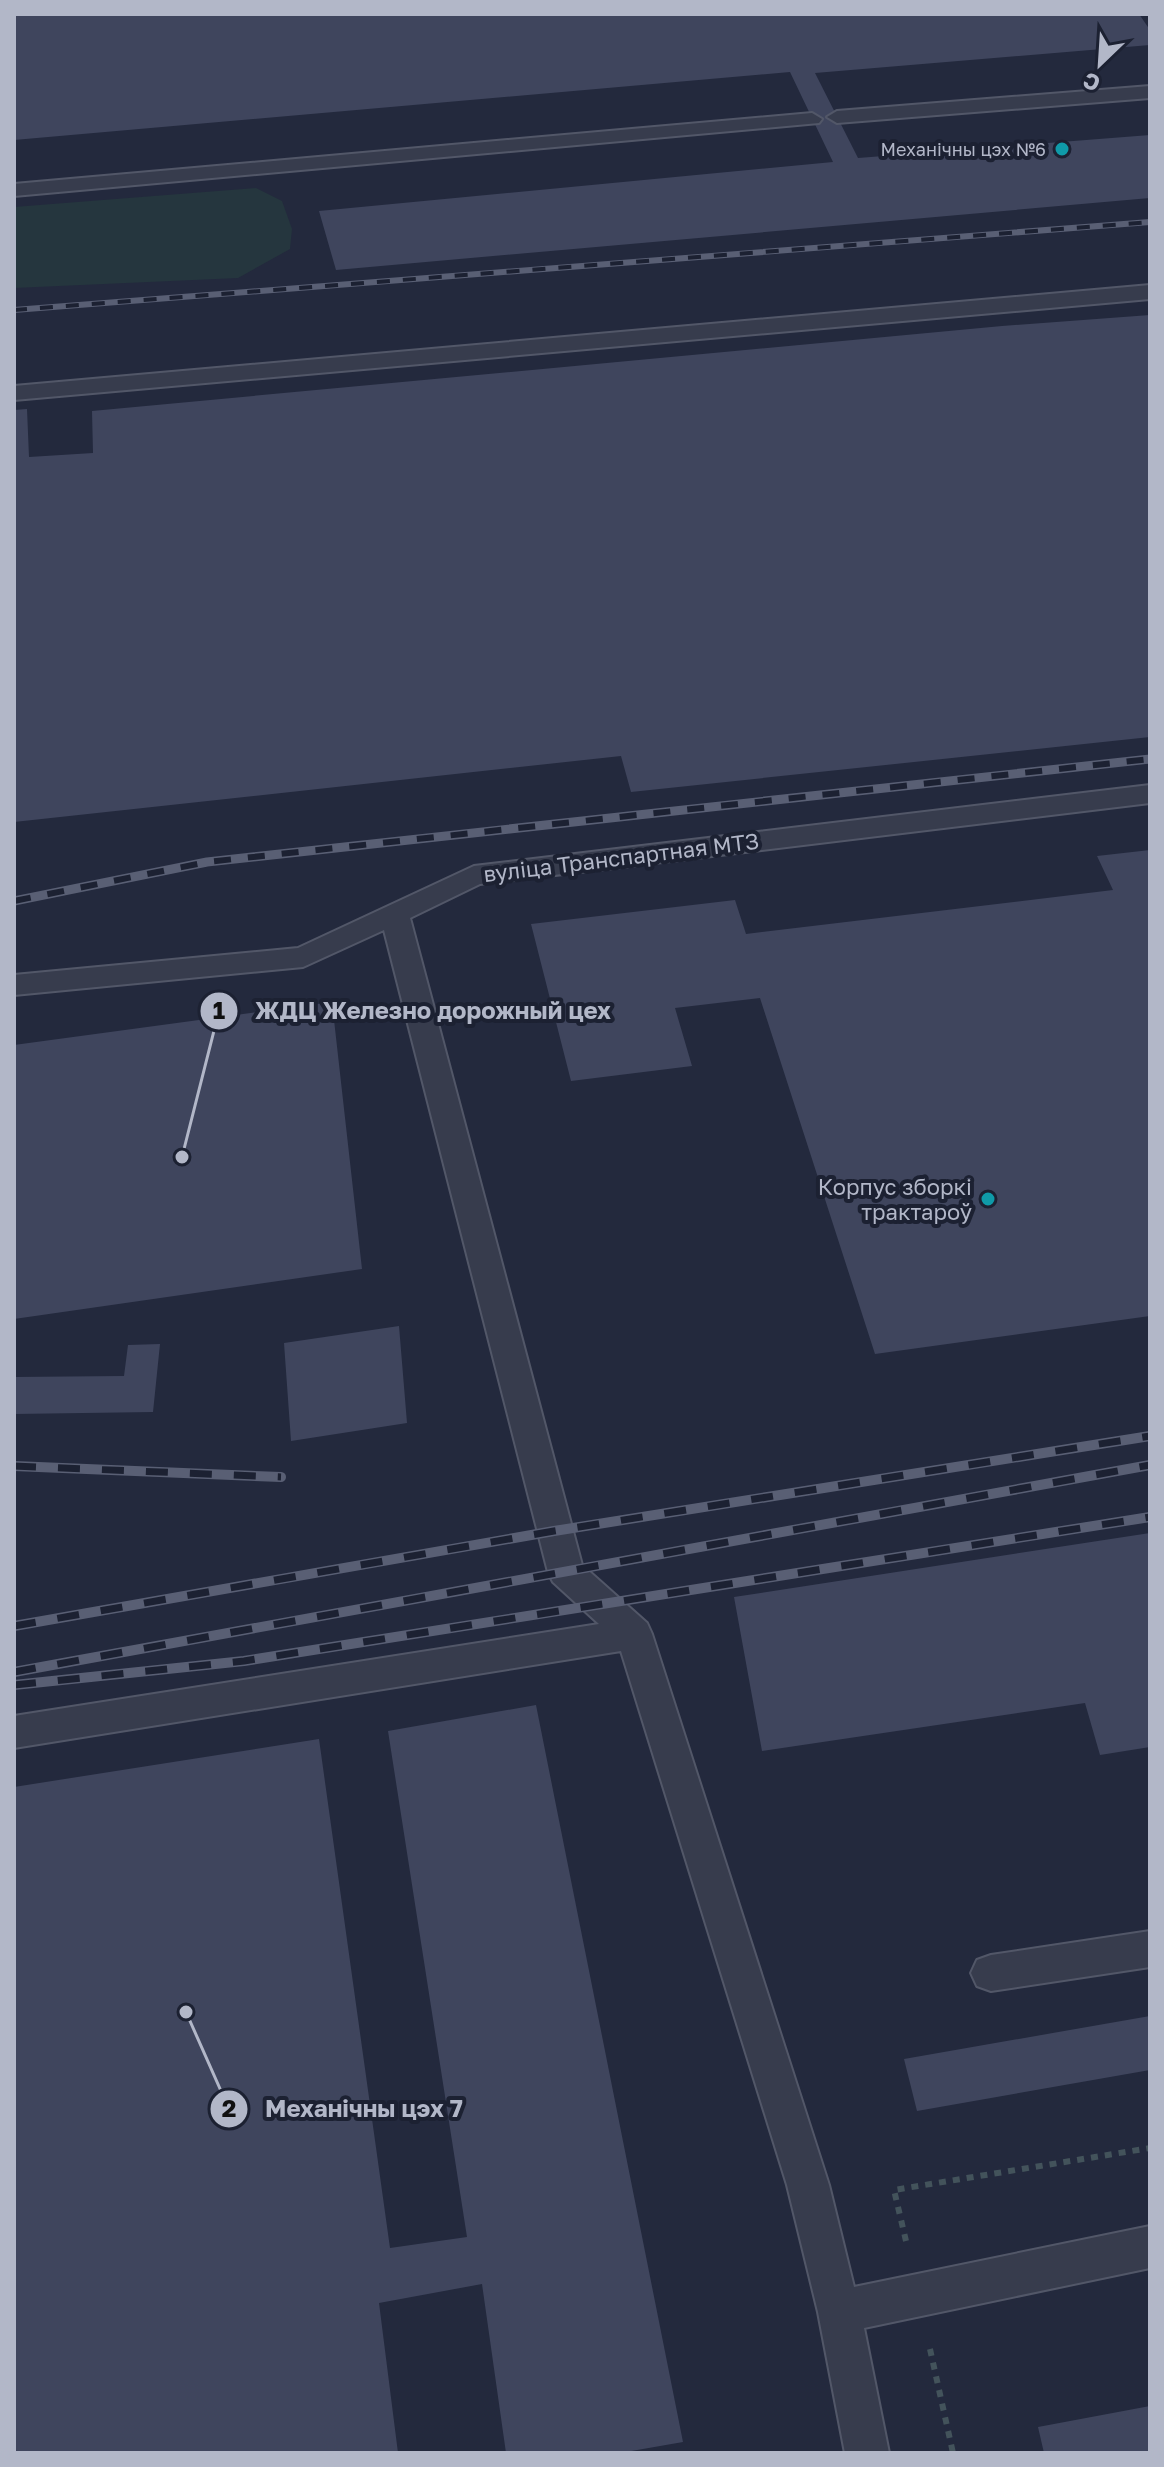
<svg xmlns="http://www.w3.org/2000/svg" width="1164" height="2467" font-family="'Golos Text',sans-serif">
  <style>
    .green { fill: #25363e }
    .building { fill: #3f455d }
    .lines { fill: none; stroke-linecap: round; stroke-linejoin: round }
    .lane-casing { stroke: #525768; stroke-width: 4 }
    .path { stroke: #43535b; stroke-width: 6; stroke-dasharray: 7 7; stroke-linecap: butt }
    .lane { fill: #373c4d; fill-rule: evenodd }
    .rail-far2-casing { stroke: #595f74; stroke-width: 6 }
    .rail-far1-casing { stroke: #595f74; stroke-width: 9 }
    .rail-casing { stroke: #595f74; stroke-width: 10 }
    .rail-far2 { stroke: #1c2132; stroke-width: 4; stroke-dasharray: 13; stroke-linecap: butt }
    .rail-far1 { stroke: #1c2132; stroke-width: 6; stroke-dasharray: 17; stroke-linecap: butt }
    .rail { stroke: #1c2132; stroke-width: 7; stroke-dasharray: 22; stroke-linecap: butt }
    .culture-dot { fill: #0f9aa8; stroke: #1c2132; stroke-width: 3 }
    .labels { text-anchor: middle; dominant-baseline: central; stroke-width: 8; stroke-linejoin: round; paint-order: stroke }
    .far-poi-label { font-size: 18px; fill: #b2b7c8; stroke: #1c2132; text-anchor: end }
    .street-label { font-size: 22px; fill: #b2b7c8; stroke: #1c2132 }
    .poi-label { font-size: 22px; fill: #b2b7c8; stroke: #1c2132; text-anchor: end }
    .leader { fill: none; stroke: #b2b7c8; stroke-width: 3 }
    .callout-dot { fill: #b2b7c8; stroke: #1c2132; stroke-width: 3 }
    .mark-label { font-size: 24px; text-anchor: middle; font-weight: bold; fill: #111 }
    .callout-label { font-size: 24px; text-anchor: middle; font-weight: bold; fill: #b2b7c8; stroke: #1c2132; stroke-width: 8; stroke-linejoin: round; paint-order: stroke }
  </style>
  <rect width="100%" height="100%" fill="#23293d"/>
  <!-- green -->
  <path class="green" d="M256 188 282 201 292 229 290 249 238 278 14 288V207Z"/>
  <!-- building -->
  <path class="building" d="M14 14H1139L1150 30V45L815 73 858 158 1150 135V198L336 270 319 211 833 162 790 72 14 140Z
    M1150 315V737L631 792 621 756 14 822V410L27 409 29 457 93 453 92 411 1002 326Z
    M1150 850V1316L875 1354 760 998 675 1008 692 1066 571 1081 531 924 735 900 746 934 1113 890 1097 856Z
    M332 1002 362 1269 14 1319V1045Z
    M399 1326 407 1423 291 1441 284 1343Z
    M160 1344 153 1412 14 1414V1377L124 1376 128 1345Z
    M1150 1533V1747L1100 1755 1085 1703 762 1751 734 1597Z
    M536 1705 683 2442 620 2453H506L482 2284 379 2303 398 2453H14V1787L319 1739 390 2248 467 2237 388 1731Z
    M1150 2016V2070L917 2111 904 2059Z
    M1150 2406V2453H1044L1038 2427Z"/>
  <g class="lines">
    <defs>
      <path id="lane" d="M1150 86V98L837 123 827 117 837 111Z
        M812 113 822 119 819 123 14 196V184Z
        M1150 285V299L14 400V386Z
        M1150 785V803L480 884 410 918 582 1565 647 1623 652 1634 829 2185 854 2287 1150 2226V2268L864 2328 889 2453H845L818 2312 787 2185 621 1651 14 1748V1716L599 1624 553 1582 548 1572 384 930 303 967 14 995V975L298 948 474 866Z
        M1150 1931V1967L991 1991 977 1986 971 1973 977 1960 991 1955Z"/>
    </defs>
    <!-- lane casing -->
    <use href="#lane" class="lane-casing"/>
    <!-- path -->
    <path class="path" d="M906 2241 894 2190 1150 2148
      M930 2349 953 2453"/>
    <!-- lane -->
    <use href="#lane" class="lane"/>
    <defs>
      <path id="rail-far2" d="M14 310 1150 222"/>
      <path id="rail-far1" d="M14 901 207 862 1150 759"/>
      <path id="rail" d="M14 1466 281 1477
        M14 1626 554 1531 1150 1436
        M14 1672 1150 1465
        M14 1685 244 1661 1150 1517"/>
    </defs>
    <!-- rail-far2 casing -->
    <use href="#rail-far2" class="rail-far2-casing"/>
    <!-- rail-far1 casing -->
    <use href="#rail-far1" class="rail-far1-casing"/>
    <!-- rail casing -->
    <use href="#rail" class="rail-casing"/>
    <!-- rail-far2 -->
    <use href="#rail-far2" class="rail-far2"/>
    <!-- rail-far1 -->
    <use href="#rail-far1" class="rail-far1"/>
    <!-- rail -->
    <use href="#rail" class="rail"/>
  </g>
  <!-- markers -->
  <g class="culture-dot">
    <circle cx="1062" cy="149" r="8"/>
    <circle cx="988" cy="1199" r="8"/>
  </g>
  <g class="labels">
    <!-- far-poi labels -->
    <g class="far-poi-label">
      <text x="1046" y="149">Механічны цэх №6</text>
    </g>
    <!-- street labels -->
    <g class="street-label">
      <text transform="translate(621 857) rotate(-7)">вуліца Транспартная МТЗ</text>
    </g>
    <!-- poi labels -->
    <g class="poi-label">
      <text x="972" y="1186">Корпус зборкі<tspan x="972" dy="25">трактароў</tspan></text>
    </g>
  </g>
  <!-- callouts -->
  <path class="leader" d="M182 1157L219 1011M186 2012L229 2109"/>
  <g class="callout-dot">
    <circle cx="182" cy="1157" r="8"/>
    <circle cx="186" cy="2012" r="8"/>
    <circle cx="219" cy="1011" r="20"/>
    <circle cx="229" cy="2109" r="20"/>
  </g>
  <g class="mark-label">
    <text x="219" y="1019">1</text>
    <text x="229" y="2117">2</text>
  </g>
  <g class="callout-label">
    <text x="433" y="1019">ЖДЦ Железно дорожный цех</text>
    <text x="364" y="2117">Механічны цэх 7</text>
  </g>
  <!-- border -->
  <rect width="1164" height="2467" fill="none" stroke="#b2b7c8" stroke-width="32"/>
  <!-- north arrow -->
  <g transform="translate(1100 64) rotate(205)" stroke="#1c2132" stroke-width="6" paint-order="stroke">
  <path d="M0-6L14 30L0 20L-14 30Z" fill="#b2b7c8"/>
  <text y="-12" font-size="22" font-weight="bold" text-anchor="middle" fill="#b2b7c8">С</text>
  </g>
</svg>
